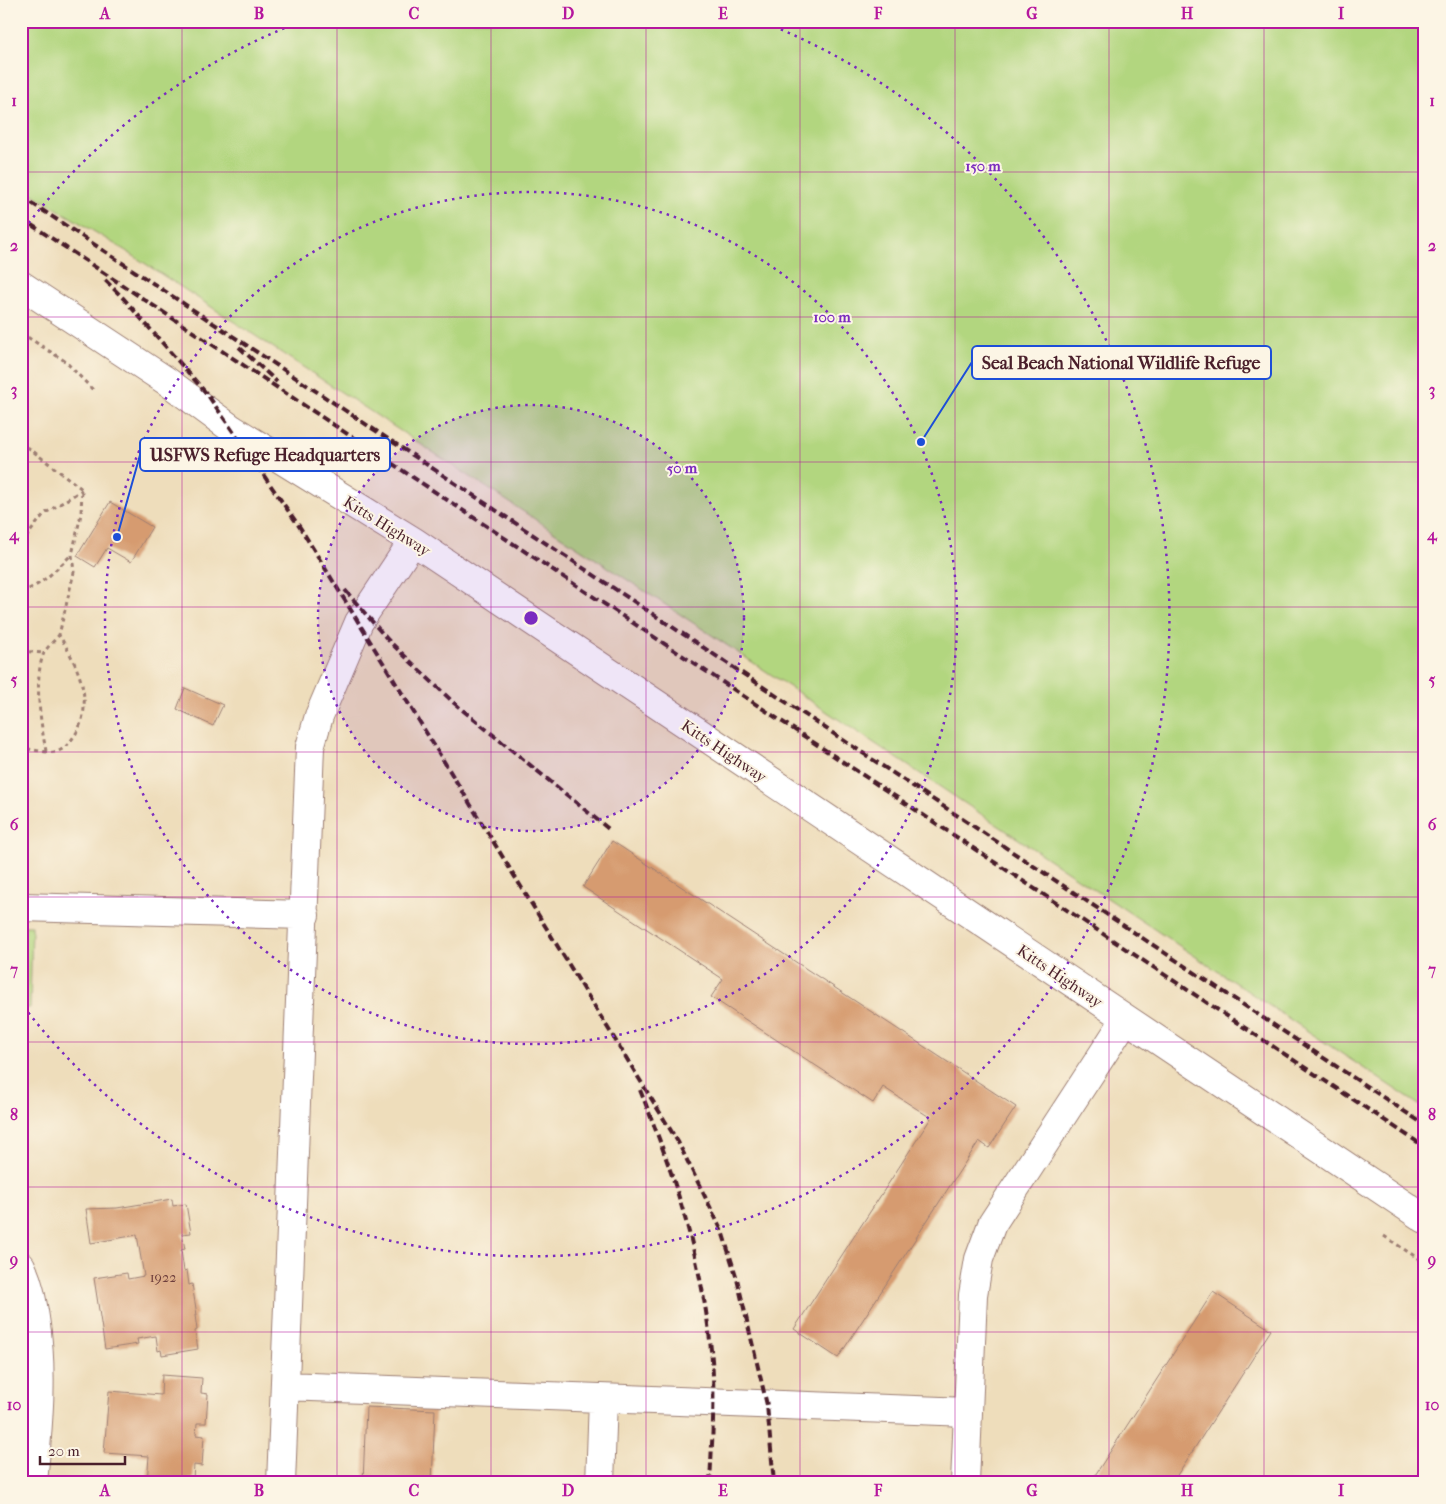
<svg xmlns="http://www.w3.org/2000/svg" width="1446" height="1504" font-family="'IM FELL French Canon',serif">
  <style>
    .green { fill: #b2d67f; stroke: #7e7a55 }
    .building { fill: #d69b6f }
    .lines { fill: none; stroke-linecap: round; stroke-linejoin: round }
    .minor-casing { stroke: #9c7e73; stroke-width: 30 }
    .path { stroke: #9c7e73; stroke-width: 3; stroke-dasharray: 4 4; stroke-linecap: butt }
    .minor { stroke: #fff; stroke-width: 28 }
    .rail { stroke: #4a1f2b; stroke-width: 4; stroke-dasharray: 8 4; stroke-linecap: butt }
    .grid { fill: none; stroke: #b5179e; stroke-width: 1; stroke-opacity: 0.55 }
    .ring { fill: none; stroke: #7b2cbf; stroke-width: 2.5; stroke-dasharray: 2.5 5 }
    .labels { text-anchor: middle; dominant-baseline: central; stroke-width: 4; stroke-linejoin: round; paint-order: stroke }
    .number-label { font-size: 14px; fill: #6d3e3c }
    .street-label { font-size: 16px; fill: #4a1f2b; stroke: #fcf5e5 }
    .centre { fill: #7b2cbf; stroke: #fcf5e5; stroke-width: 2.5 }
    .ring-label { font-size: 15px; text-anchor: middle; font-weight: bold; fill: #7b2cbf; stroke: #fcf5e5; stroke-width: 4; stroke-linejoin: round; paint-order: stroke }
    .leader { fill: none; stroke: #1d4ed8; stroke-width: 2 }
    .callout-dot { fill: #1d4ed8; stroke: #fcf5e5; stroke-width: 2 }
    .callout { fill: #fcf5e5; stroke: #1d4ed8; stroke-width: 2 }
    .callout-label { font-size: 18px; text-anchor: middle; font-weight: bold; fill: #4a1f2b }
    .neatline { fill: none; stroke: #b5179e; stroke-width: 2 }
    .grid-label { font-size: 16px; text-anchor: middle; font-weight: bold; fill: #b5179e }
  </style>
  <rect width="100%" height="100%" fill="#fcf5e5"/>
  <filter id="ink" filterUnits="userSpaceOnUse"><feTurbulence type="fractalNoise" baseFrequency=".02" numOctaves="2"/><feDisplacementMap in="SourceGraphic" scale="10" xChannelSelector="R" yChannelSelector="G"/><feConvolveMatrix kernelMatrix="1 2 1 2 8 2 1 2 1" color-interpolation-filters="sRGB"/></filter>
  <filter id="wash" filterUnits="userSpaceOnUse"><feTurbulence type="fractalNoise" baseFrequency=".0096" numOctaves="4" result="noise"/><feDisplacementMap in="SourceGraphic" scale="20" xChannelSelector="R" yChannelSelector="G"/><feGaussianBlur stdDeviation="1.12" result="paint"/><feColorMatrix in="noise" values="0 0 0 0 0 0 0 0 0 0 0 0 0 0 0 0 0 1.4 0 .05"/><feComposite in="paint" operator="in"/></filter>
  <g filter="url(#wash)">
    <rect width="100%" height="100%" fill="#edb"/>
    <!-- green -->
    <path class="green" d="M21 21H1425V1109L707 632 126 251 21 187Z
      M21 926H32L30 1008H21Z"/>
    <g id="blocks">
      <!-- building -->
      <path class="building" d="M110 502 152 527 131 562 107 548 95 567 77 556Z
        M185 688 223 705 213 726 177 709Z
        M612 841 1016 1107 989 1148 979 1141 838 1358 794 1329 931 1118 883 1087 873 1103 711 997 723 979 583 887Z
        M172 1199 173 1206 186 1204 191 1233 182 1234 185 1249 181 1250 184 1271 187 1270 189 1285 192 1284 197 1315H195L197 1330 195 1331 198 1349 162 1355 161 1350 158 1351 156 1336 137 1339 138 1344 105 1349 94 1278 127 1273 128 1279 144 1276 137 1235 91 1243 86 1209 117 1208Z
        M1213 1292 1271 1330 1172 1483H1090Z
        M162 1375 202 1378 201 1393 208 1394 206 1423H197L196 1435 204 1436 202 1466 194 1465 193 1479H189V1483H147L149 1456 104 1453 109 1391 161 1395Z
        M366 1407 435 1410 432 1483H363Z"/>
    </g>
  </g>
  <g filter="url(#ink)">
    <use href="#blocks" fill-opacity="0" stroke="#9c7e73" stroke-width="1"/>
    <g class="lines">
      <defs>
        <path id="minor" d="M21 285 168 382 232 429 413 541 1425 1219
          M21 907 305 915
          M21 1266C29 1283 32 1299 35 1318 44 1373 38 1427 33 1483
          M285 1386 968 1412
          M281 1483 310 747 319 716 359 622 413 541
          M600 1483 603 1399
          M965 1483 973 1295 979 1259 992 1224 1125 1020"/>
      </defs>
      <!-- minor casing -->
      <use href="#minor" class="minor-casing"/>
      <!-- path -->
      <path class="path" d="M21 333 65 361 95 392
        M21 442 82 489 81 514 72 555 74 572 59 635C77 664 96 702 75 735 70 742 65 750 55 752 46 753 31 749 21 748
        M21 544 44 514 82 490
        M21 591C37 590 60 566 71 555
        M21 651 44 653
        M46 751C41 725 33 678 44 653 47 647 55 640 59 635
        M1384 1236 1425 1263"/>
      <!-- minor -->
      <use href="#minor" class="minor"/>
      <!-- rail -->
      <path class="rail" d="M21 196 1425 1125
        M21 218 1425 1147
        M105 280 124 299 207 394 301 529 678 1142 722 1231 737 1279 767 1405 774 1483
        M239 347 277 382
        M345 590 388 640 454 703 611 831
        M640 1090C674 1173 702 1260 711 1350 716 1394 712 1439 710 1483"/>
    </g>
  </g>
  <!-- grid -->
  <path class="grid" d="M182 21V1483M337 21V1483M491 21V1483M646 21V1483M800 21V1483M955 21V1483M1109 21V1483M1264 21V1483M21 172H1425M21 317H1425M21 462H1425M21 607H1425M21 752H1425M21 897H1425M21 1042H1425M21 1187H1425M21 1332H1425"/>
  <!-- distance rings -->
  <circle cx="531" cy="618" r="213" fill="#7b2cbf" fill-opacity=".12"/>
  <g class="ring">
    <circle cx="531" cy="618" r="213"/>
    <circle cx="531" cy="618" r="426"/>
    <path d="M24 229A639 639 0 0 1 302 21M760 21A639 639 0 1 1 24 1007"/>
  </g>
  <g class="labels">
    <!-- number labels -->
    <g class="number-label">
      <text x="163" y="1277">1922</text>
    </g>
    <!-- street labels -->
    <g class="street-label">
      <text transform="translate(387 526) rotate(32)">Kitts Highway</text>
      <text transform="translate(724 751) rotate(34)">Kitts Highway</text>
      <text transform="translate(1060 976) rotate(34)">Kitts Highway</text>
    </g>
  </g>
  <circle cx="531" cy="618" r="8" class="centre"/>
  <g class="ring-label">
    <text x="983" y="171">150 m</text>
    <text x="832" y="322">100 m</text>
    <text x="682" y="473">50 m</text>
  </g>
  <!-- callouts -->
  <path class="leader" d="M921 442L972 362M117 537L140 455"/>
  <g class="callout-dot">
    <circle cx="921" cy="442" r="5"/>
    <circle cx="117" cy="537" r="5"/>
  </g>
  <g class="callout">
    <rect x="972" y="346" width="299" height="33" rx="5"/>
    <rect x="140" y="438" width="250" height="33" rx="5"/>
  </g>
  <g class="callout-label">
    <text x="1121" y="369">Seal Beach National Wildlife Refuge</text>
    <text x="265" y="461">USFWS Refuge Headquarters</text>
  </g>
  <!-- margin -->
  <rect width="1446" height="1504" fill="none" stroke="#fcf5e5" stroke-width="55"/>
  <!-- scale -->
  <path d="M40 1456v8h85v-8" fill="none" stroke="#4a1f2b" stroke-width="2.5"/>
  <text x="48" y="1456" font-size="15" fill="#4a1f2b" stroke="#fcf5e5" stroke-width="4" paint-order="stroke">20 m</text>
  <rect x="28" y="28" width="1390" height="1448" class="neatline"/>
  <g class="grid-label">
    <text x="105" y="19">A</text>
    <text x="259" y="19">B</text>
    <text x="414" y="19">C</text>
    <text x="568" y="19">D</text>
    <text x="723" y="19">E</text>
    <text x="878" y="19">F</text>
    <text x="1032" y="19">G</text>
    <text x="1187" y="19">H</text>
    <text x="1341" y="19">I</text>
    <text x="14" y="106">1</text>
    <text x="1432" y="106">1</text>
    <text x="14" y="251">2</text>
    <text x="1432" y="251">2</text>
    <text x="14" y="395">3</text>
    <text x="1432" y="395">3</text>
    <text x="14" y="540">4</text>
    <text x="1432" y="540">4</text>
    <text x="14" y="685">5</text>
    <text x="1432" y="685">5</text>
    <text x="14" y="830">6</text>
    <text x="1432" y="830">6</text>
    <text x="14" y="975">7</text>
    <text x="1432" y="975">7</text>
    <text x="14" y="1120">8</text>
    <text x="1432" y="1120">8</text>
    <text x="14" y="1265">9</text>
    <text x="1432" y="1265">9</text>
    <text x="14" y="1410">10</text>
    <text x="1432" y="1410">10</text>
    <text x="105" y="1496">A</text>
    <text x="259" y="1496">B</text>
    <text x="414" y="1496">C</text>
    <text x="568" y="1496">D</text>
    <text x="723" y="1496">E</text>
    <text x="878" y="1496">F</text>
    <text x="1032" y="1496">G</text>
    <text x="1187" y="1496">H</text>
    <text x="1341" y="1496">I</text>
  </g>
</svg>
